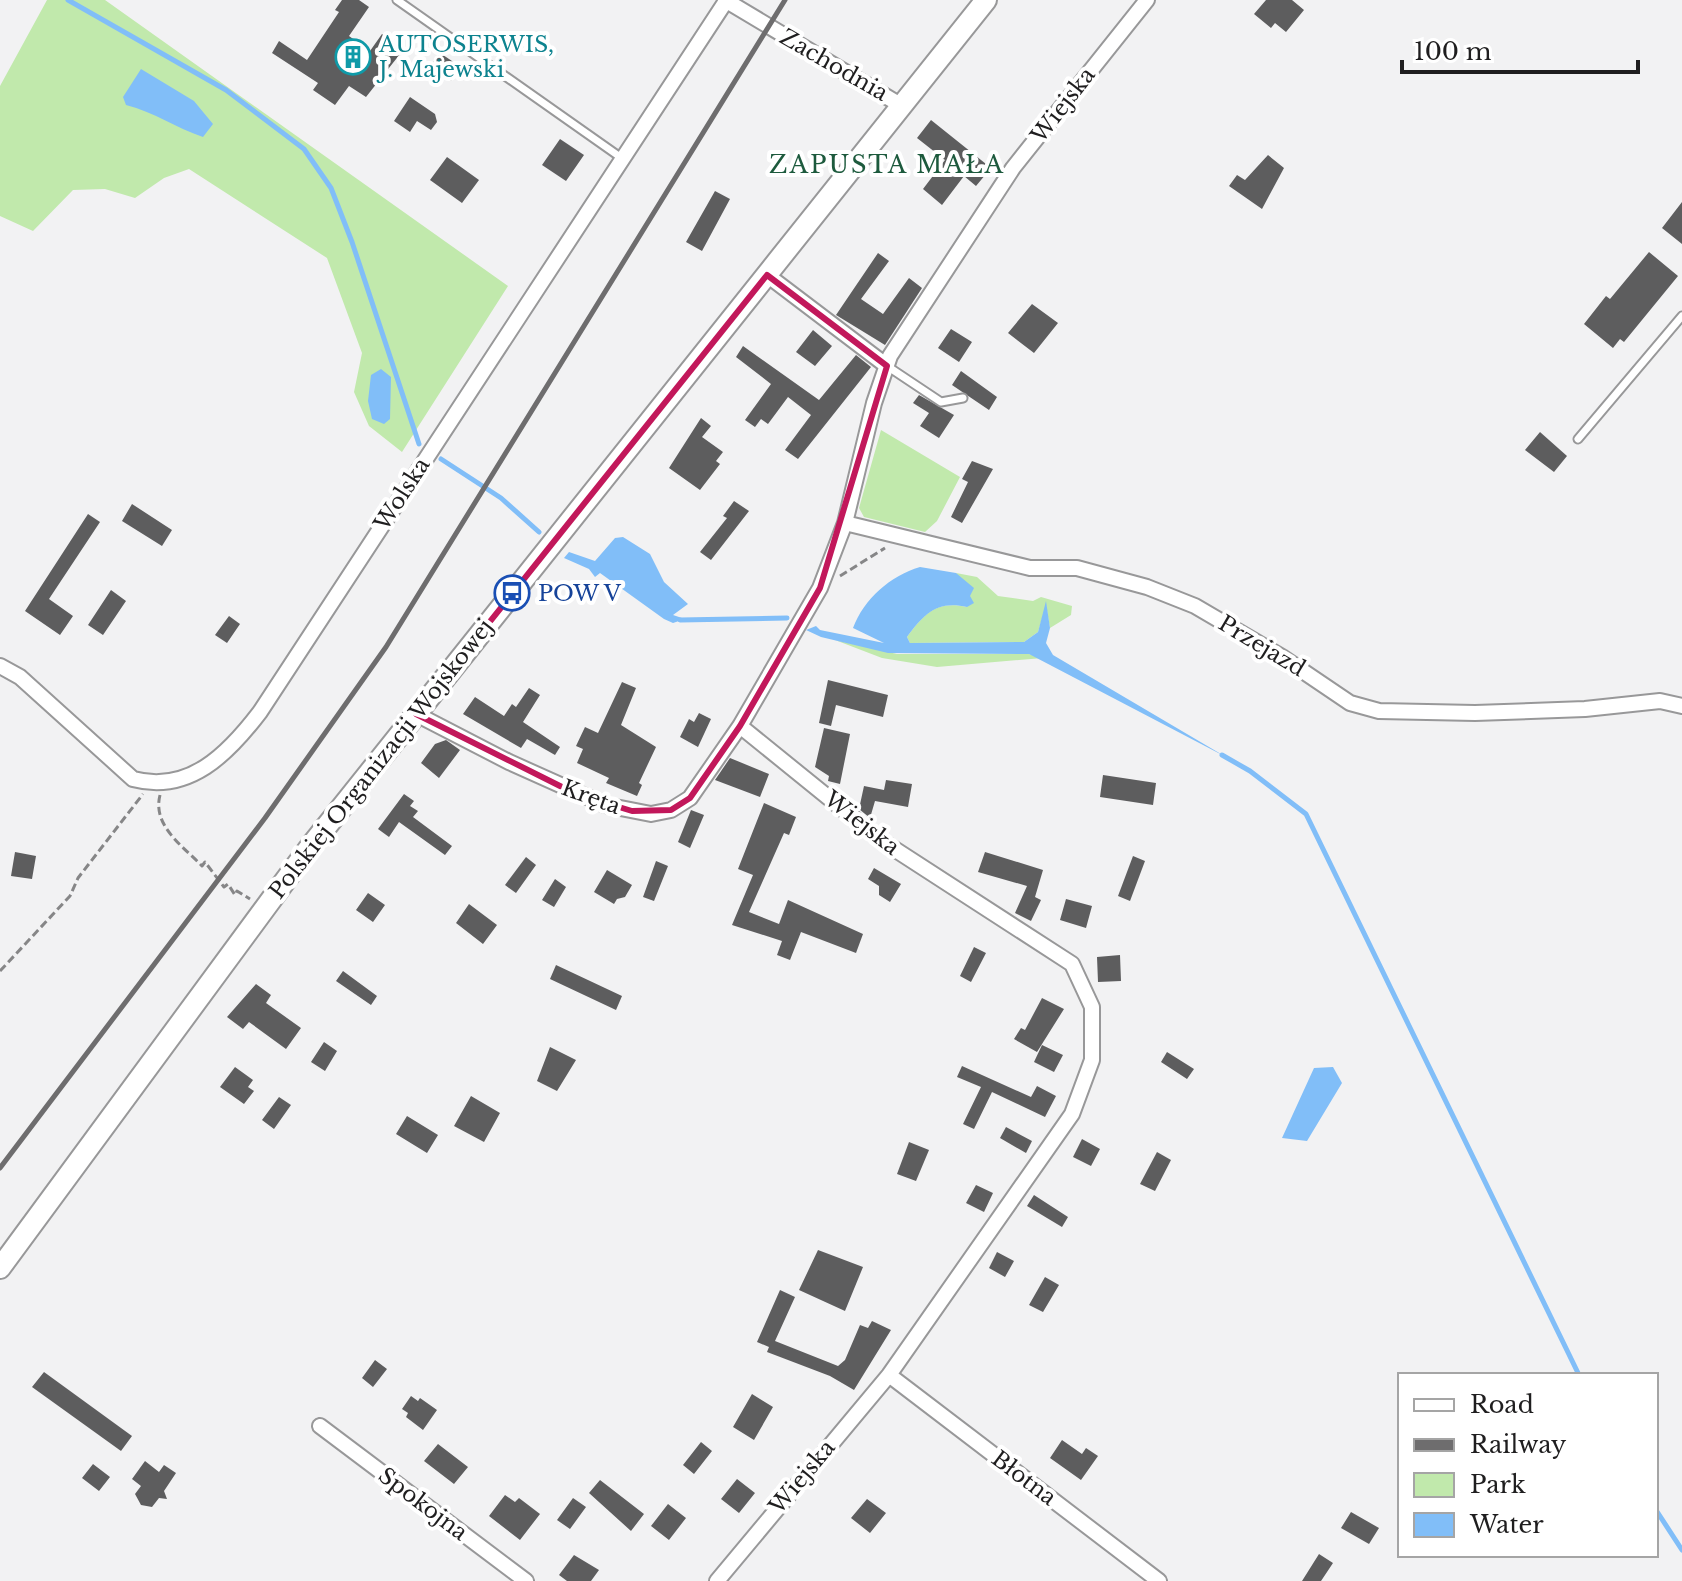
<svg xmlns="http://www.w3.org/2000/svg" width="1682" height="1581" font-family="'Libre Baskerville',serif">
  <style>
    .green { fill: #c1e9ac }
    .water { fill: #81bef8 }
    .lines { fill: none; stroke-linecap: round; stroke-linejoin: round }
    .stream { stroke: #81bef8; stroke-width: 5 }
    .building { fill: #5d5d5e }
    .service-casing { stroke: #989899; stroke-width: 11 }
    .minor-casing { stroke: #989899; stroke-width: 18 }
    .secondary-casing { stroke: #989899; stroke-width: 24 }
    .path { stroke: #868687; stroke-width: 3; stroke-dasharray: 8 4; stroke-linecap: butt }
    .service { stroke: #fff; stroke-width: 7 }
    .minor { stroke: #fff; stroke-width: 14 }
    .secondary { stroke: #fff; stroke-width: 20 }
    .rail { stroke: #6e6d6e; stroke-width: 5 }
    .marked { fill: none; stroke: #c2185b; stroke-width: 6; stroke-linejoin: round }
    .labels { text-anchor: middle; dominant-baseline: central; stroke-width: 8; stroke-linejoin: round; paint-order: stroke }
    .culture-label { font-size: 22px; fill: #0d838f; stroke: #fff; text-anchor: start }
    .street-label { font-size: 22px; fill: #1f1e1f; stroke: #fff }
    .transit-label { font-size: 22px; fill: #164399; stroke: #fff; text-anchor: start }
    .neighbourhood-label { font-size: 24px; letter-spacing: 2px; fill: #1d5a3d; stroke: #fff }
  </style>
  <rect width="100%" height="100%" fill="#f2f2f3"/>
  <!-- green -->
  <path class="green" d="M47 0H105L508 286 402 452 369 426 354 392 362 353 327 258 189 169 164 178 135 198 105 189 73 190 33 231 0 216V86Z
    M881 430 960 477 937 521 925 532 864 517 859 508Z
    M956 573 977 577 998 596 1033 601 1041 597 1072 606 1071 615 1050 628 1046 605 1038 632 1024 642 910 643 907 637C924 614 936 600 967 607L969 596Z
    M835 640 897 654H1029L1043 658 937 667 882 658Z"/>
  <!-- water -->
  <path class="water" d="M141 69 194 101 213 124 203 137C176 128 154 112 126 105L123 97Z
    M381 369 391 377 390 419 384 424 372 419 368 401 371 375Z
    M623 537 650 554 664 582 688 604 673 615 685 619 673 623 664 619 600 573 595 577 589 569 564 558 569 552 595 561 615 538Z
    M920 567 956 573 974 588 970 596 974 603 967 607C937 600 924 614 907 637L910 643 1024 642 1038 632 1046 601 1050 628 1046 643 1053 655 1226 757 1029 654 888 653 821 637 806 630 816 626 820 630 884 643 853 628C864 599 890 576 920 567Z
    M1333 1067 1342 1083 1307 1141 1282 1138 1314 1068Z"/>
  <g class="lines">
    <!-- stream -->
    <path class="stream" d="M68 0 226 90 304 149 331 188 352 242 419 444
      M441 459 501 498 539 532
      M680 620 787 618
      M1222 755 1250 771 1306 814 1579 1375
      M1656 1510 1682 1550"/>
  </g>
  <!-- building -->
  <path class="building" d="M342 0H359L369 7 349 36 370 51 382 34 404 49 366 97 349 86 335 105 313 90 318 83 272 53 279 41 307 60 339 12 335 10Z
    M1266 0H1292L1304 10 1286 32 1275 23 1271 28 1254 14Z
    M440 53 461 67 451 81 430 67Z
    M410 97 435 114 437 122 431 130 417 121 410 132 394 121Z
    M931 120 991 168 976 186 964 176 942 205 923 189 945 160 917 138Z
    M560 139 584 155 566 181 542 165Z
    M1268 155 1284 168 1262 209 1229 186 1237 175 1245 180Z
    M447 157 479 180 462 203 430 180Z
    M715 191 730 199 702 251 686 242Z
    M1682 202V244L1662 228Z
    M1649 252 1678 276 1624 342 1620 339 1613 348 1584 324 1606 296 1610 299Z
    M878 253 889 261 861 299 883 314 909 278 922 288 885 345 836 315Z
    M1032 304 1058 323 1034 353 1008 333Z
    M951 329 972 342 959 362 938 348Z
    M813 330 832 346 815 366 796 352Z
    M743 346 819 400 856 355 871 367 798 459 785 450 811 415 788 397 768 424 761 419 755 427 745 420 771 384 736 357Z
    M961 371 997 397 989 410 952 385Z
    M919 395 954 415 939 438 920 426 929 413 913 403Z
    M701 418 711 426 702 437 723 452 716 461 720 464 700 490 669 468Z
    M1540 432 1567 456 1554 472 1525 450Z
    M972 461 993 469 962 523 951 517 968 482 962 479Z
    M734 501 749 511 711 560 700 552 727 518 723 516Z
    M132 504 172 530 162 546 122 521Z
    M88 514 100 522 49 599 73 616 60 635 25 611Z
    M111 590 126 601 103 635 88 625Z
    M229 616 240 624 227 643 215 635Z
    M828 680 888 695 883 717 836 705 831 726 819 723Z
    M622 682 636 688 621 725 656 747 639 783 642 785 637 796 606 783 609 778 577 763 583 749 576 746 585 727 598 733Z
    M529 688 540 695 523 722 560 747 555 755 527 739 521 748 463 714 475 697 504 716 512 704 516 707Z
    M699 713 711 719 698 747 680 737 689 719 694 722Z
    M824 728 850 734 840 784 828 781 829 776 815 767Z
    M446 740 460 750 439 778 421 763 435 744Z
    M730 758 769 774 760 797 715 780Z
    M1103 775 1156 783 1153 805 1100 797Z
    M886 780 912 784 908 807 875 801 870 818 859 809 864 786 884 790Z
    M404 794 414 801 410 806 418 811 413 817 452 846 445 855 399 822 389 837 378 829Z
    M764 803 796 817 789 835 784 833 749 912 779 924 788 900 863 934 856 953 801 932 790 960 777 955 782 941 732 925 753 875 738 869Z
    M691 810 704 815 690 848 678 842Z
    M15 852 36 856 32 879 11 876Z
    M985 852 1043 870 1035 897 1041 900 1031 921 1015 913 1027 886 978 872Z
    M1133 856 1145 861 1130 901 1118 896Z
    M526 857 536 865 516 893 505 885Z
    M656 861 668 866 654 901 643 897Z
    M874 868 901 884 890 902 879 895V886L868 879Z
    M607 870 632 885 625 897 617 899 614 904 594 892Z
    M555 879 566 887 554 907 542 900Z
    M368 893 385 905 373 922 356 910Z
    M1066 899 1092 906 1086 928 1060 920Z
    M469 904 497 925 483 944 456 923Z
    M974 947 986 953 971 982 960 976Z
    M1120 955 1121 981 1098 982 1097 957Z
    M556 965 622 996 616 1010 550 979Z
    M343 971 377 996 371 1005 336 981Z
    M256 984 271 995 266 1003 301 1028 286 1049 249 1022 243 1029 227 1017Z
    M1042 998 1064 1009 1037 1052 1014 1039 1021 1028 1025 1030Z
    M324 1042 337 1051 325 1071 311 1062Z
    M1042 1045 1063 1055 1054 1072 1034 1062Z
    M550 1047 576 1060 557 1091 537 1081Z
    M1167 1052 1194 1069 1187 1079 1161 1062Z
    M962 1066 1031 1097 1037 1086 1056 1096 1045 1117 992 1092 974 1129 963 1124 981 1087 957 1077Z
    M235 1067 253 1080 248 1087 254 1091 244 1104 220 1087Z
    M471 1096 500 1113 484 1142 454 1126Z
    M279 1097 291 1105 274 1129 262 1120Z
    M407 1116 438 1135 427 1153 396 1134Z
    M1006 1127 1032 1141 1026 1153 1000 1138Z
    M1082 1139 1100 1149 1091 1166 1073 1157Z
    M909 1142 929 1150 916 1181 897 1174Z
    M1157 1152 1171 1160 1155 1191 1140 1184Z
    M976 1185 993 1193 984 1212 966 1203Z
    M1034 1195 1068 1217 1062 1227 1027 1206Z
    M818 1250 863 1267 845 1311 799 1290Z
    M997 1252 1014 1261 1005 1277 989 1268Z
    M1045 1277 1059 1285 1043 1312 1029 1305Z
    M780 1290 795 1297 775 1341 838 1366 845 1360 860 1325 868 1328 872 1321 891 1330 854 1390 830 1376 767 1352 769 1347 757 1342Z
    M375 1360 387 1369 373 1387 362 1378Z
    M44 1372 132 1436 121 1451 32 1387Z
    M752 1394 773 1407 754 1440 733 1427Z
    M411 1396 418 1401 420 1398 437 1410 423 1430 406 1417 408 1413 402 1409Z
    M1062 1440 1082 1454 1086 1448 1098 1456 1081 1480 1050 1458Z
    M701 1442 712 1451 694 1474 683 1465Z
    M438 1444 468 1467 454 1484 424 1461Z
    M145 1461 159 1472 164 1465 176 1473 164 1491 167 1499 159 1498 152 1507 141 1505 135 1494 141 1486 132 1479Z
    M93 1464 110 1477 99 1491 82 1478Z
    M737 1479 755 1493 739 1513 721 1499Z
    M600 1480 644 1514 631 1531 589 1493Z
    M505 1495 515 1502 519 1498 540 1514 520 1540 489 1516Z
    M573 1498 586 1507 570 1529 557 1520Z
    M867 1499 886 1513 870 1533 851 1518Z
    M668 1504 686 1518 669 1540 651 1526Z
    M1351 1512 1379 1528 1369 1544 1341 1528Z
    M1319 1554 1333 1563 1321 1581H1302Z
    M574 1555 599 1570 591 1581H567L559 1575Z"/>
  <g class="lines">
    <defs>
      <path id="service" d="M397 0 623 159
        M887 366 941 402 963 398
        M1578 439 1682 316"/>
      <path id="minor" d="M725 0 902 106
        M767 275 887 366
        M845 523 1030 568H1077L1147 587 1195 606 1282 657 1350 703 1379 711 1475 713 1585 709 1660 701 1682 706
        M0 666 20 677 133 779C189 794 228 754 260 712L726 1
        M416 714 509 762 605 805 651 814 671 810 690 798 740 726 820 588 845 523 874 403 890 356 1013 168 1147 0
        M889 1375 1159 1581
        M320 1426 526 1581
        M717 1581 889 1375 1072 1114 1092 1060V1007L1072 964 882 841 740 726"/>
      <path id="secondary" d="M0 1268 310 847 986 0"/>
    </defs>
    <!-- service casing -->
    <use href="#service" class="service-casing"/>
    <!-- minor casing -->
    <use href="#minor" class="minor-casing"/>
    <!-- secondary casing -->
    <use href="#secondary" class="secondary-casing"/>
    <!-- path -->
    <path class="path" d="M840 576 885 548
      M160 795C152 826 183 846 202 866L205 862 224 887 228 884 235 895 237 891 250 899
      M0 971 70 896 78 878 143 794"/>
    <!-- service -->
    <use href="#service" class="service"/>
    <!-- minor -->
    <use href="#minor" class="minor"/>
    <!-- secondary -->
    <use href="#secondary" class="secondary"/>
    <!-- rail -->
    <path class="rail" d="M0 1168 265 818 386 647 785 0"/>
  </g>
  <!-- marked area -->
  <path class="marked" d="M767 275 887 366 820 588 740 726 690 798 671 810 632 811 576 794 416 714Z"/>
  <!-- icons -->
  <defs>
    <symbol id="building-ring" viewBox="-11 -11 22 22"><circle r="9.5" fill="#fff" stroke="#0f9aa8" stroke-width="1.5"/><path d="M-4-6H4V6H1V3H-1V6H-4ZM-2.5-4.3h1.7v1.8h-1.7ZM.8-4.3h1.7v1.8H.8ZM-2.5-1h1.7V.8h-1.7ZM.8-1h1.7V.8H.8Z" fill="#0f9aa8"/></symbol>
    <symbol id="bus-ring" viewBox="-11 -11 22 22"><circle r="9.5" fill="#fff" stroke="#1a4fb4" stroke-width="1.5"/><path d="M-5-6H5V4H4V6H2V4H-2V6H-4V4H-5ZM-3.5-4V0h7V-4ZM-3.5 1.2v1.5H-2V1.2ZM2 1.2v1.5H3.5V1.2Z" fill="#1a4fb4"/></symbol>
  </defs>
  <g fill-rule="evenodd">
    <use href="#building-ring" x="333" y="37" width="40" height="40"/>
    <use href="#bus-ring" x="492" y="573" width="40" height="40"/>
  </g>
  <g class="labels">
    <!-- culture labels -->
    <g class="culture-label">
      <text x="379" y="44">AUTOSERWIS,<tspan x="379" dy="25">J. Majewski</tspan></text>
    </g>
    <!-- street labels -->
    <g class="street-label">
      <text transform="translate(834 65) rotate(30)">Zachodnia</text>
      <text transform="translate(1063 105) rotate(-52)">Wiejska</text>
      <text transform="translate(402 494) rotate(-57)">Wolska</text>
      <text transform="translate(1262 646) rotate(31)">Przejazd</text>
      <text transform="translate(381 759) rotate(-52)">Polskiej Organizacji Wojskowej</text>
      <text transform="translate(591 797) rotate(20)">Kręta</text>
      <text transform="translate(862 823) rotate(38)">Wiejska</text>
      <text transform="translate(802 1477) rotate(-50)">Wiejska</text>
      <text transform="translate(1024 1478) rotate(37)">Błotna</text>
      <text transform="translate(423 1504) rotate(37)">Spokojna</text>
    </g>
    <!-- transit labels -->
    <g class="transit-label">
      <text x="538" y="593">POW V</text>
    </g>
    <!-- neighbourhood labels -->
    <g class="neighbourhood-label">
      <text x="887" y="164">ZAPUSTA MAŁA</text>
    </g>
  </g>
  <!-- legend -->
  <rect x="1398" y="1373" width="260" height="184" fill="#ffffff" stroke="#a5a5a5" stroke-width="2"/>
  <rect x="1414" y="1399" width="40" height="12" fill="#ffffff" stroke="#a5a5a5" stroke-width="2"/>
  <text x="1470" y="1413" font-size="24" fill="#1f1e1f">Road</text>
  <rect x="1414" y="1439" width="40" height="12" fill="#6e6d6e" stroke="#a5a5a5" stroke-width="2"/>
  <text x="1470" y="1453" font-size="24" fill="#1f1e1f">Railway</text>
  <rect x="1414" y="1473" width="40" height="24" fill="#c1e9ac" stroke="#a5a5a5" stroke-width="2"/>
  <text x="1470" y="1493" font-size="24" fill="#1f1e1f">Park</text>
  <rect x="1414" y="1513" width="40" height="24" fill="#81bef8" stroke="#a5a5a5" stroke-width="2"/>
  <text x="1470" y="1533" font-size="24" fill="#1f1e1f">Water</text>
  <!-- scale -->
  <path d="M1402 60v12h236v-12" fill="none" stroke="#1f1e1f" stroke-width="4"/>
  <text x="1414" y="60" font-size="24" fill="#1f1e1f" stroke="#ffffff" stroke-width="6" paint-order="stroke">100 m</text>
</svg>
